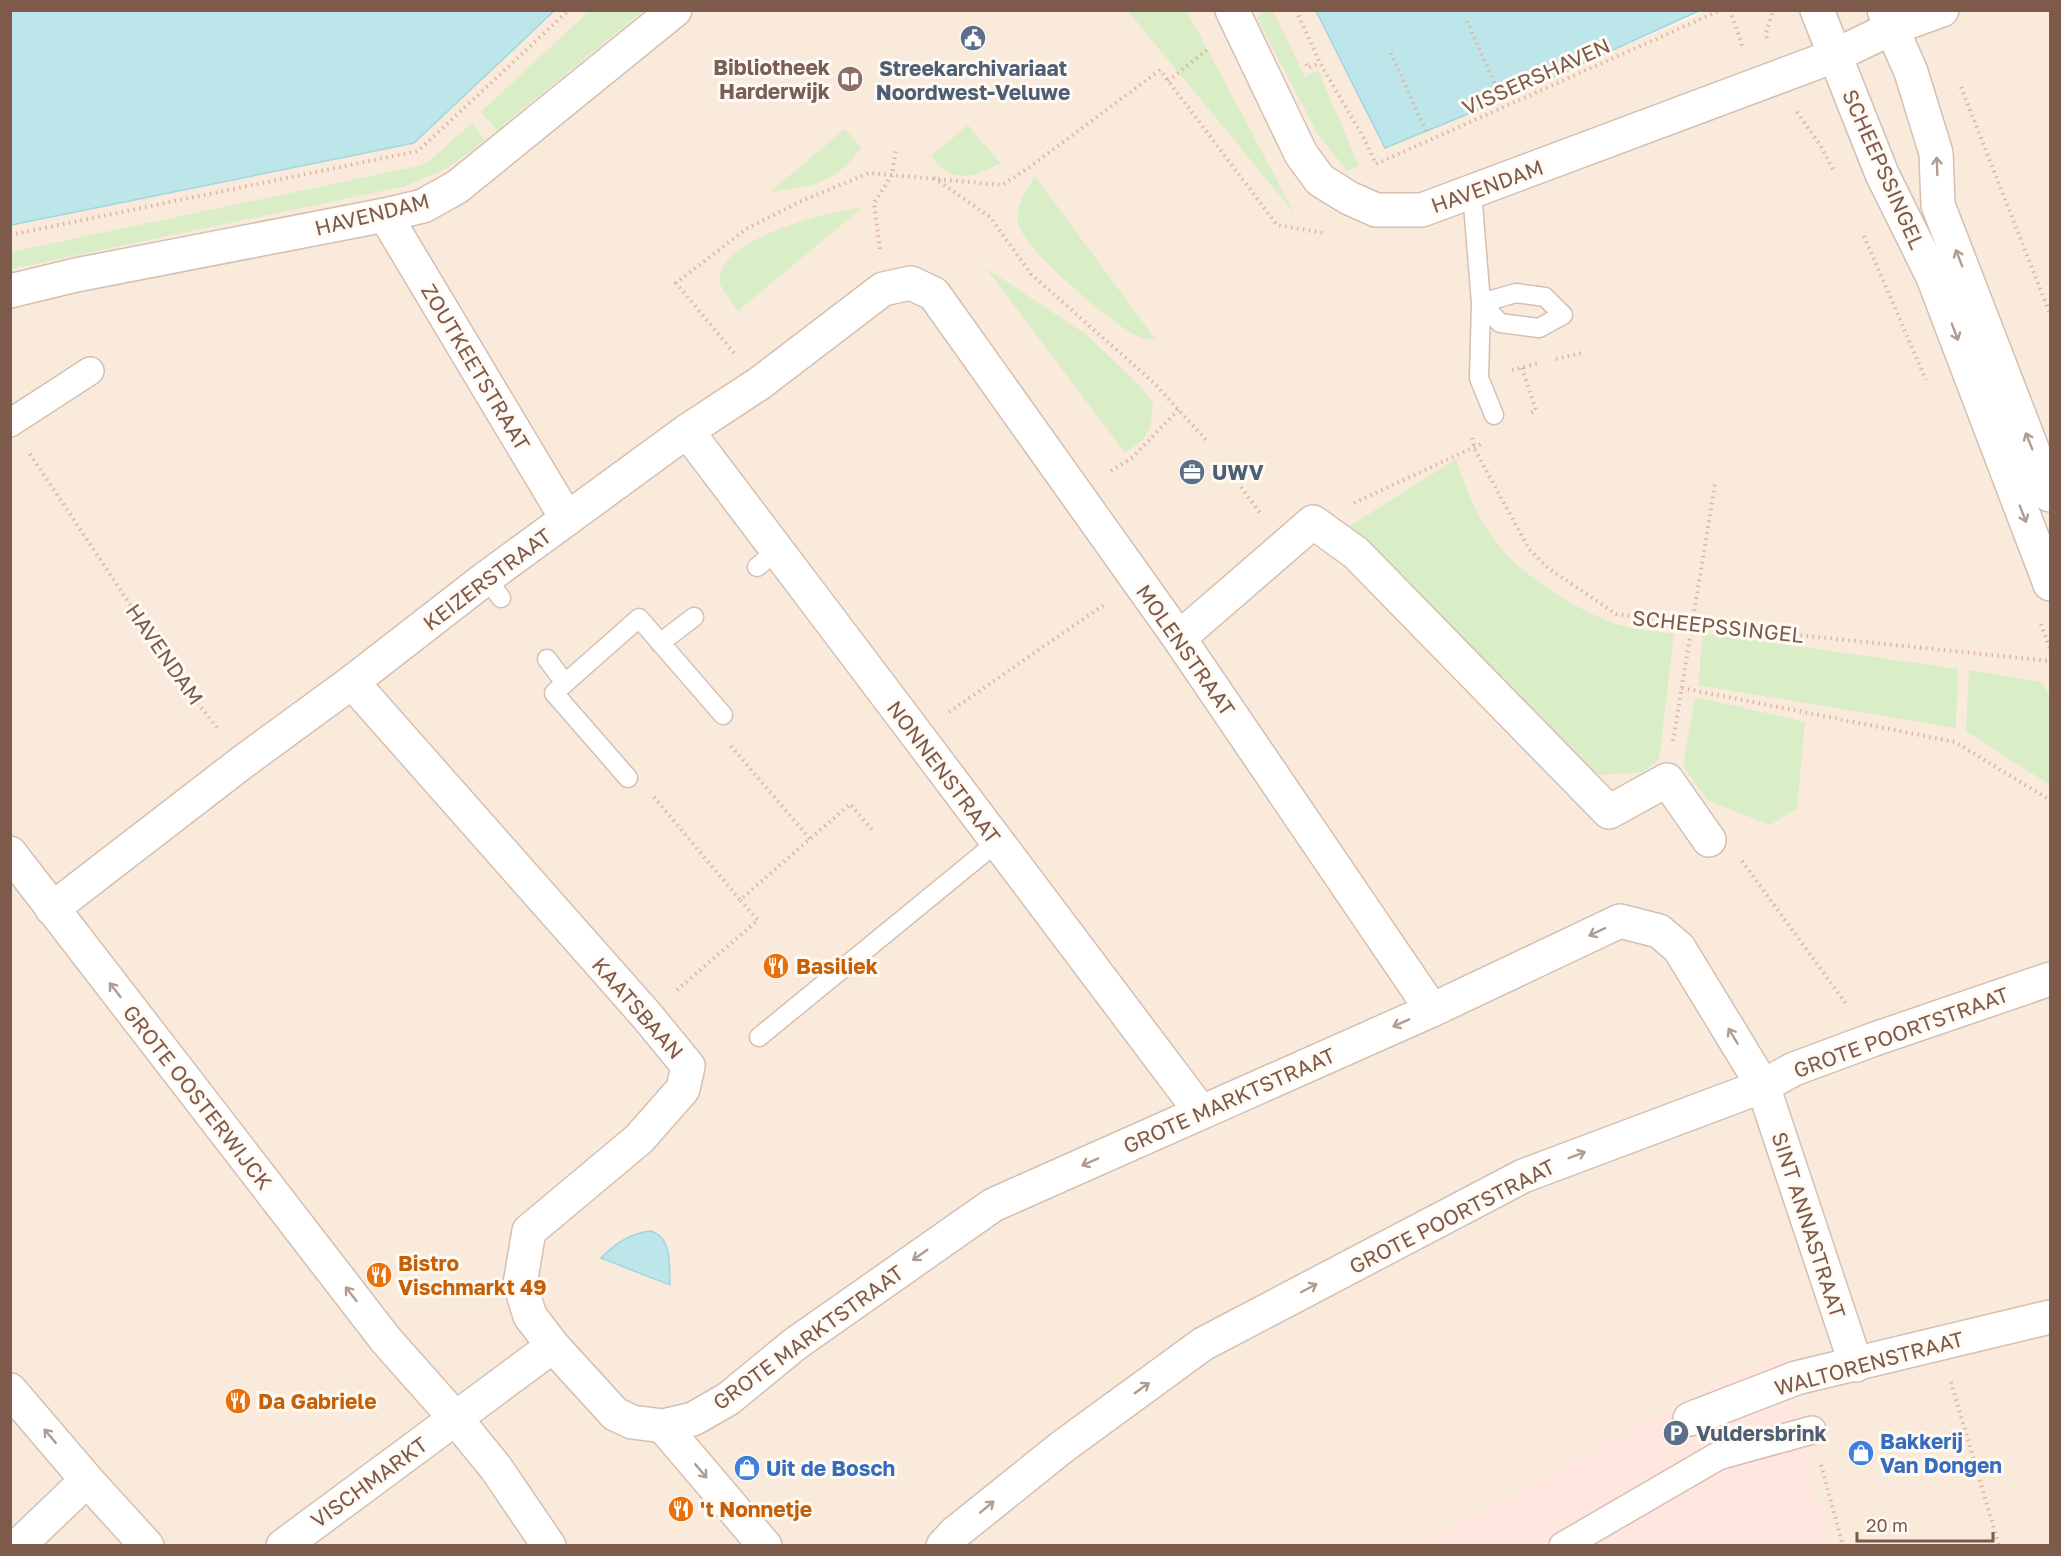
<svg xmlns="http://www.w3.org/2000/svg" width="2061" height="1556" font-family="'Golos Text',sans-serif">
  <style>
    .residential { fill: #f9eadb }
    .commercial { fill: #ffe6de }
    .green { fill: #d9eec7 }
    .water { fill: #bde6ea; stroke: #a2d7dd; stroke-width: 1.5 }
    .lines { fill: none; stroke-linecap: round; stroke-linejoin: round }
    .service-casing { stroke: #d5bfb1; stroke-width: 21 }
    .pedestrian-casing { stroke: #d5bfb1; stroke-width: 30 }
    .minor-casing { stroke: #d5bfb1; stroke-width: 36 }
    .tertiary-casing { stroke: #d5bfb1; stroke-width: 36 }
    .path { stroke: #dcb6a2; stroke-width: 4; stroke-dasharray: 1.5 4.5; stroke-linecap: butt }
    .service { stroke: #fff; stroke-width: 18 }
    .pedestrian { stroke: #fff; stroke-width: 27 }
    .minor { stroke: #fff; stroke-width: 33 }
    .tertiary { stroke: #fff; stroke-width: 33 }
    .oneway { stroke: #b19c92 }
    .labels { text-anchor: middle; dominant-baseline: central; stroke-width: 6; stroke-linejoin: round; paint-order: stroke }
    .education-label { font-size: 21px; font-weight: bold; fill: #785e54; stroke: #fffaf3; text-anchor: end }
    .service-label { font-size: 21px; font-weight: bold; fill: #4e5e75; stroke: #fffaf3; text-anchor: start }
    .street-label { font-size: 21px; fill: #7d5a4a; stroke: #fffaf3 }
    .food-label { font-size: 21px; font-weight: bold; fill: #c56008; stroke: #fffaf3; text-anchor: start }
    .shop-label { font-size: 21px; font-weight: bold; fill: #366cbe; stroke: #fffaf3; text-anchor: start }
  </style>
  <rect width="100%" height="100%" fill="#fef6eb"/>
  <!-- residential -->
  <path class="residential" d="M554 11H1316L1385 148 1707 11H2050V1545L11 1546V225L414 143Z"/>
  <!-- commercial -->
  <path class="commercial" d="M1780 1351 1829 1545 1417 1546Z"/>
  <!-- green -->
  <path class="green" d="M590 10 643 11 497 130 481 112Z
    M1268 10 1273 11 1305 77 1318 70 1359 166 1347 171 1317 133 1257 18Z
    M1128 11H1187L1295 214Z
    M472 123 485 140 448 168 406 186 11 269V252L418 166 428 162Z
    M968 125 1000 163C974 178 950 184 931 156Z
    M845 129 861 148C835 184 811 187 770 192Z
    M1035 176 1156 340C1144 340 1132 334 1122 327 1100 312 1022 247 1018 223 1015 205 1026 191 1035 176Z
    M863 207 738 311 719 283C720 277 721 270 724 265 746 232 826 213 863 207Z
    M986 268 1087 335 1138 384 1153 402C1151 431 1149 437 1125 453Z
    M1456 459C1465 486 1474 511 1490 534 1516 572 1569 606 1611 622 1630 630 1654 631 1674 634L1659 760 1643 772 1599 775 1577 757 1350 526Z
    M1703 633 1958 669 1956 728 1698 685Z
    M1969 670 2042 682 2050 698V785L1966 731Z
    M1695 697 1805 722 1797 808 1770 825 1707 800 1683 766Z"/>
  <!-- water -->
  <path class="water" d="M11 10H554V11L414 143 11 225Z
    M1316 11H1699L1502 100 1385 148Z
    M651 1231C673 1238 669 1266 670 1285L601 1258C615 1244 630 1233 651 1231Z"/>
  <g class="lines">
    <defs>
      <path id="service" d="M1472 192 1481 303 1479 378 1494 415
        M1516 293 1545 297 1563 315 1539 328 1500 323 1481 303Z
        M757 567 776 551
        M486 578 501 598
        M660 643 694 617
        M547 659 565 683
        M628 778 554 693 639 618 723 715
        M759 1037 996 843"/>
      <path id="pedestrian" d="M10 423 90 371
        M1563 1546 1718 1456 1812 1430"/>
      <path id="minor" d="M1232 10 1301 154 1320 180 1349 198 1376 210H1422L1834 56 1892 28 1942 10
        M385 215 567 519
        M10 291 76 275 385 215 423 206 457 187 675 10
        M687 431C763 533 841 633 917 735 1012 861 1106 987 1201 1112
        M1179 638 1313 522 1356 553 1609 812 1667 780 1709 840
        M352 682 647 1016 688 1066 683 1089 639 1139 529 1231 520 1284 530 1316 553 1346 615 1414 632 1422 663 1426 693 1419 728 1399 795 1344 993 1205 1432 1010 1620 921 1659 931 1679 948 1763 1086 1856 1365
        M10 853 386 1340 456 1419 496 1468 549 1546
        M52 909 244 761 352 682 486 578 687 431 760 383 883 289 911 283 934 294 1179 638 1432 1010
        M10 1390 87 1480
        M1690 1419 1796 1378 2050 1317
        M663 1426 765 1546
        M18 1546 87 1480 147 1546
        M283 1546 553 1346
        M943 1546 955 1533 1062 1447 1203 1344 1523 1176 1763 1086 1794 1069 1872 1040 2050 979"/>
      <path id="tertiary" d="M1817 10 1882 174 1933 277 2050 584
        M1884 10 1911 72 1936 153 1938 205 2050 495"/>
    </defs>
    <!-- service casing -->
    <use href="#service" class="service-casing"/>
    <!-- pedestrian casing -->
    <use href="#pedestrian" class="pedestrian-casing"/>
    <!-- minor casing -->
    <use href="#minor" class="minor-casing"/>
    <!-- tertiary casing -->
    <use href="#tertiary" class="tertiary-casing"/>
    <!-- path -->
    <path class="path" d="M1296 10 1320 63 1365 140 1376 164 1721 10
      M1730 10 1743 48
      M1467 21 1502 100
      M1767 38 1766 33 1773 10
      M1391 53 1426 131
      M1306 64 1308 68 1320 63
      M1168 81 1207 50
      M1961 87 2050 314
      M1797 112 1820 145 1833 169
      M934 178 990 217 1031 274 1155 384 1207 441
      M10 235 418 151 569 10
      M1864 236 1926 380
      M880 249 874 203 892 175 896 148
      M734 353 676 283 746 229 799 202 869 173 1002 185 1031 166 1160 70 1277 225 1324 233
      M1556 359 1582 353
      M1522 368 1536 410 1528 415
      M1512 370 1540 363
      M1472 438 1474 448 1529 549 1548 568 1616 614 1691 624 2050 661
      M30 454 185 687 219 730
      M1111 471 1133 457 1179 409
      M1241 487 1260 513
      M1354 503 1481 444
      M2041 624 2050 649
      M1682 688 1955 742 2050 800
      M949 712 1105 604
      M1673 741 1715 484
      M731 746 810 839
      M654 797 740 900
      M1742 861 1847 1005
      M677 990 758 920 740 900 850 804 873 831
      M1951 1382 1999 1546
      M1821 1465 1843 1546"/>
    <!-- service -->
    <use href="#service" class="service"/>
    <!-- pedestrian -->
    <use href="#pedestrian" class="pedestrian"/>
    <!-- minor -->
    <use href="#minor" class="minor"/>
    <!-- tertiary -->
    <use href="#tertiary" class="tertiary"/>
  </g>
  <!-- one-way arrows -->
  <defs><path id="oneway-shaft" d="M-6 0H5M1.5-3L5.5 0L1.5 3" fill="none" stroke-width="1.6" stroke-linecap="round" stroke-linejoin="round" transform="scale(1.5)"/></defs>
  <g class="oneway">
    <use href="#oneway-shaft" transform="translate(1937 166) rotate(-92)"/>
    <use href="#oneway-shaft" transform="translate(1959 258) rotate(-111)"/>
    <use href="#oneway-shaft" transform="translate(1955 332) rotate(69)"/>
    <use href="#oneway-shaft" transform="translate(2029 441) rotate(-112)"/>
    <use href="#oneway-shaft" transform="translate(2023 514) rotate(69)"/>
    <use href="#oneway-shaft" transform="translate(1597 932) rotate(155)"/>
    <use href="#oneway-shaft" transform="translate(115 990) rotate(-128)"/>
    <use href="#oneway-shaft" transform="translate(1401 1023) rotate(156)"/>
    <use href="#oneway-shaft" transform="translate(1733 1036) rotate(-121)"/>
    <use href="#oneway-shaft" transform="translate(1577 1155) rotate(-21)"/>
    <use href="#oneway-shaft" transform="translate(1090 1162) rotate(156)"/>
    <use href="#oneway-shaft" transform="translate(920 1255) rotate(145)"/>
    <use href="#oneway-shaft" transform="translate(1309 1288) rotate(-28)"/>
    <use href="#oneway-shaft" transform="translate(351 1294) rotate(-128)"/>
    <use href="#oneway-shaft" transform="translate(1142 1388) rotate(-36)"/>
    <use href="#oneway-shaft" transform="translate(50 1436) rotate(-130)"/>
    <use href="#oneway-shaft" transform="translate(701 1471) rotate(50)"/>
    <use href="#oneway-shaft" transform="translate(987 1507) rotate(-39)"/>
  </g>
  <!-- icons -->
  <defs>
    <symbol id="civic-disc" viewBox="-11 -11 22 22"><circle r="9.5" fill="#5c6f8a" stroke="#fffaf3"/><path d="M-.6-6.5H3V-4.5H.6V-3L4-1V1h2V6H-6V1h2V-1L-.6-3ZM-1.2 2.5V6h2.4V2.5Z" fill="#fff"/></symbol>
    <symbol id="library-disc" viewBox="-11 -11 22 22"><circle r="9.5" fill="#8d6e63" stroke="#fffaf3"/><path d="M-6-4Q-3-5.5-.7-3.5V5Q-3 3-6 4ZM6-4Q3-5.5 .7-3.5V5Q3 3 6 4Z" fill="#fff"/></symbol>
    <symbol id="office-disc" viewBox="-11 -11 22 22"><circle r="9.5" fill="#5c6f8a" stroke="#fffaf3"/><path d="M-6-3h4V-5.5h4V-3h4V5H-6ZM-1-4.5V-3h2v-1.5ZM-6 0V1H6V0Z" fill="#fff"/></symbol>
    <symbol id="restaurant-disc" viewBox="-11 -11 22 22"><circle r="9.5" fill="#e8710a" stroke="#fffaf3"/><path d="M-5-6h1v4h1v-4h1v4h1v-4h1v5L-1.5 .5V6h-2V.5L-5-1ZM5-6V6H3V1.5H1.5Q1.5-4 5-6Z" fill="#fff"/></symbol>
    <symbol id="parking-disc" viewBox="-11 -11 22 22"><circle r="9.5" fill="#5c6f8a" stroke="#fffaf3"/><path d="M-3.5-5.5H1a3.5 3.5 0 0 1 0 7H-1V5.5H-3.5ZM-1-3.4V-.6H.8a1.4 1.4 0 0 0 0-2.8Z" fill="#fff"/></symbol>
    <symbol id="shop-disc" viewBox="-11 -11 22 22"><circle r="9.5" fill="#3f7fe0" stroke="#fffaf3"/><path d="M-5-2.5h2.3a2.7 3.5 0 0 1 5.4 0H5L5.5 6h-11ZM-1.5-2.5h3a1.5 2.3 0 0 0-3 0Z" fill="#fff"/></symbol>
  </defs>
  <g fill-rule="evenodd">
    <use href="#civic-disc" x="958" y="23" width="30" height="30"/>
    <use href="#library-disc" x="835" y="64" width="30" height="30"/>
    <use href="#office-disc" x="1177" y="457" width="30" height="30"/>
    <use href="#restaurant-disc" x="761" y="951" width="30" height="30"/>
    <use href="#restaurant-disc" x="364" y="1260" width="30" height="30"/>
    <use href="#restaurant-disc" x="223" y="1386" width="30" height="30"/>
    <use href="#parking-disc" x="1661" y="1418" width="30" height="30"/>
    <use href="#shop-disc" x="1846" y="1438" width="30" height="30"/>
    <use href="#shop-disc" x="732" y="1453" width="30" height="30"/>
    <use href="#restaurant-disc" x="666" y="1494" width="30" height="30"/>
  </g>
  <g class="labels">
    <!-- education labels -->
    <g class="education-label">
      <text x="830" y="67">Bibliotheek<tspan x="830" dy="24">Harderwijk</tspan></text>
    </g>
    <!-- service labels -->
    <g class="service-label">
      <text x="973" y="68" text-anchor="middle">Streekarchivariaat<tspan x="973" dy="24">Noordwest-Veluwe</tspan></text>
      <text x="1212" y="472">UWV</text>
      <text x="1696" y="1433">Vuldersbrink</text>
    </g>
    <!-- street labels -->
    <g class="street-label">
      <text transform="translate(1536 76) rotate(-24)">VISSERSHAVEN</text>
      <text transform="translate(1884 169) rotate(66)">SCHEEPSSINGEL</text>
      <text transform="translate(1487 186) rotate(-20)">HAVENDAM</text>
      <text transform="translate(372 214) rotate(-14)">HAVENDAM</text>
      <text transform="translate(476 367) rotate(59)">ZOUTKEETSTRAAT</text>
      <text transform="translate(487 579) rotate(-37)">KEIZERSTRAAT</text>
      <text transform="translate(1718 626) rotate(6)">SCHEEPSSINGEL</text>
      <text transform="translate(1186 650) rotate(55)">MOLENSTRAAT</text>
      <text transform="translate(165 654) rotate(55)">HAVENDAM</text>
      <text transform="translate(944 772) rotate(53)">NONNENSTRAAT</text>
      <text transform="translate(638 1008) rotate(49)">KAATSBAAN</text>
      <text transform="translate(1901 1032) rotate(-20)">GROTE POORTSTRAAT</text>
      <text transform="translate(198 1097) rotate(52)">GROTE OOSTERWIJCK</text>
      <text transform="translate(1229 1100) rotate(-24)">GROTE MARKTSTRAAT</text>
      <text transform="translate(1452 1216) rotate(-27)">GROTE POORTSTRAAT</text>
      <text transform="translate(1809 1225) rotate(72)">SINT ANNASTRAAT</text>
      <text transform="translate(808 1337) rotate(-36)">GROTE MARKTSTRAAT</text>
      <text transform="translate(1869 1363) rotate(-15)">WALTORENSTRAAT</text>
      <text transform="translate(369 1482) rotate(-36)">VISCHMARKT</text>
    </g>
    <!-- food labels -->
    <g class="food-label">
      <text x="796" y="966">Basiliek</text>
      <text x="398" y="1263">Bistro<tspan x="398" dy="24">Vischmarkt 49</tspan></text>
      <text x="258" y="1401">Da Gabriele</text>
      <text x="700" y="1509">'t Nonnetje</text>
    </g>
    <!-- shop labels -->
    <g class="shop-label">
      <text x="1880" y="1441">Bakkerij<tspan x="1880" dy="24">Van Dongen</tspan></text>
      <text x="766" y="1468">Uit de Bosch</text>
    </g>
  </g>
  <!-- border -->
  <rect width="2061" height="1556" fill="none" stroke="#7d5a4a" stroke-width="24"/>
  <!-- scale -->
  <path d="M1857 1532v9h136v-9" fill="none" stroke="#7d5a4a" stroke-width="3"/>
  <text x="1866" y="1532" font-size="18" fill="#7d5a4a" stroke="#fffaf3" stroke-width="4.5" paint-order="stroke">20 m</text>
</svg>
